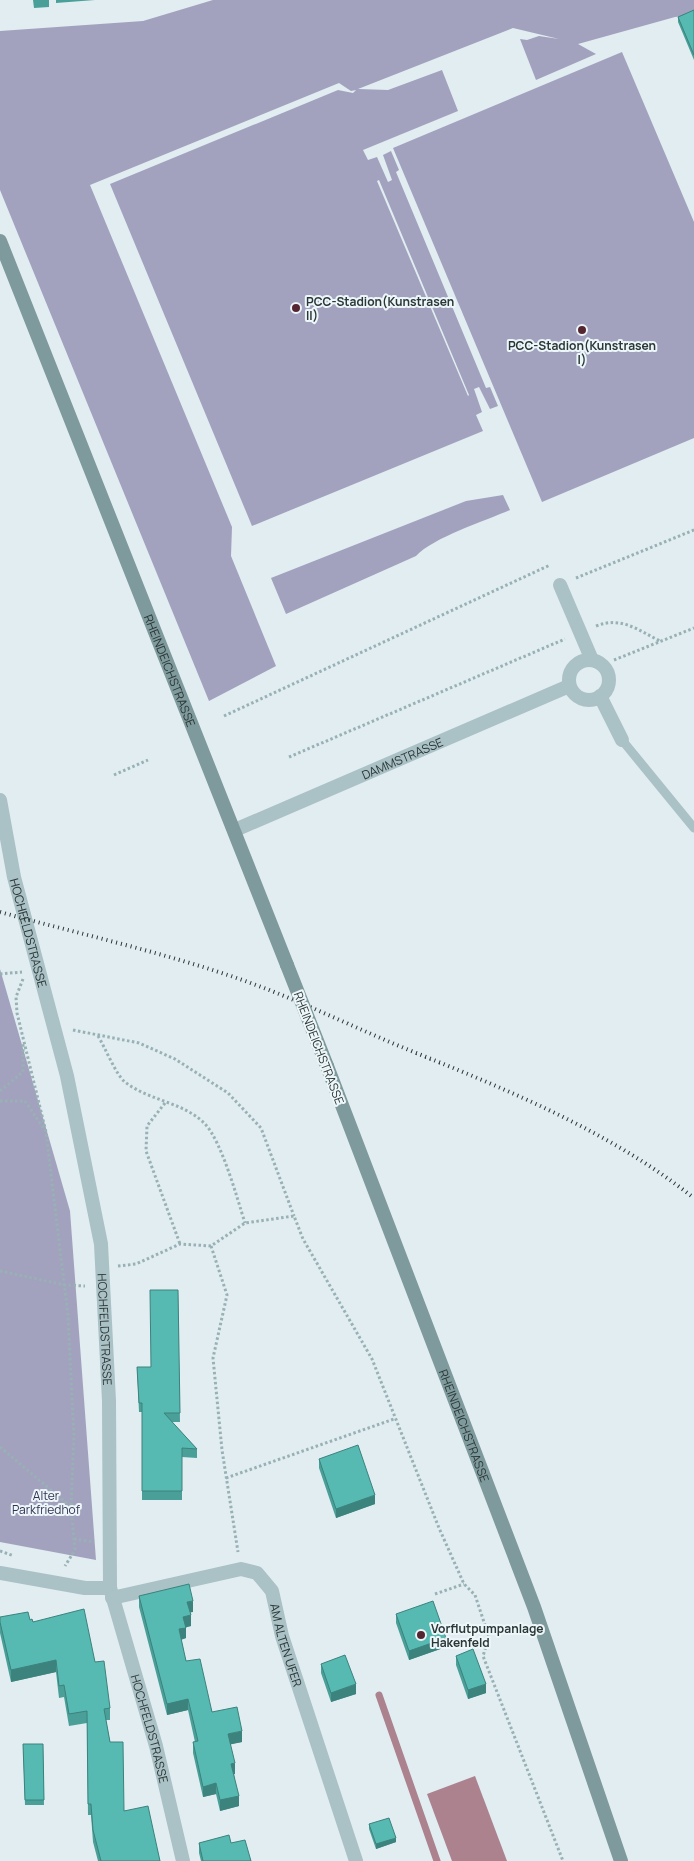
<svg xmlns="http://www.w3.org/2000/svg" width="694" height="1861" font-family="Manrope,sans-serif">
  <style>
    .green { fill: #a2a2bf; fill-rule: evenodd }
    .water { fill: #ab828e }
    .lines { fill: none; stroke-linecap: round; stroke-linejoin: round }
    .stream { stroke: #ab828e; stroke-width: 7 }
    .path { stroke: #98b1b4; stroke-width: 3; stroke-dasharray: 2.5 2.5; stroke-linecap: butt }
    .service { stroke: #aac1c5; stroke-width: 9 }
    .minor { stroke: #aac1c5; stroke-width: 14 }
    .secondary { stroke: #7f9a9c; stroke-width: 14 }
    .rail { stroke: #2b3737; stroke-width: 4; stroke-dasharray: 1 4; stroke-linecap: butt }
    .secondary-bridge { stroke: #7f9a9c; stroke-width: 14 }
    .wall { fill: #4aa099 }
    .shaded-wall { fill: #3c827d }
    .building { fill: #56bab2; stroke: #3c827d }
    .poi-dot { fill: #552531; stroke: #edf6f9; stroke-width: 2 }
    .labels { text-anchor: middle; dominant-baseline: central; stroke-width: 4; stroke-linejoin: round; paint-order: stroke }
    .poi-label { font-size: 12px; font-weight: bold; fill: #2b3737; stroke: #edf6f9; text-anchor: start }
    .street-label { font-size: 12px; fill: #2b3737; stroke: #edf6f9 }
    .park-label { font-size: 12px; fill: #333153; stroke: #edf6f9 }
  </style>
  <rect width="100%" height="100%" fill="#e1edf1"/>
  <!-- green -->
  <path class="green" d="M213 0H694V15L675 17 578 44 596 54 536 80 520 39 527 40 539 36 559 39 513 28 358 89 388 90 442 70 458 111 363 150 368 160 377 157 388 182 392 180 383 155 391 151 399 170 396 172 486 388 490 387 498 406 490 409 479 387 474 389 482 412 476 415 483 431 252 526 110 184 338 90 353 93 356 90 351 91 339 83 90 185 232 527 231 556 276 666 209 701 0 190V31L143 21ZM379 180 469 395 468 396 377 181Z
    M622 52 694 222V438L542 502 393 148Z
    M503 495 510 510C487 520 432 538 416 556L286 614 271 578 466 501Z
    M0 969 70 1211 96 1560 0 1542Z"/>
  <!-- water -->
  <path class="water" d="M475 1776 507 1861H452L427 1794Z"/>
  <g class="lines">
    <!-- stream -->
    <path class="stream" d="M379 1695 437 1861"/>
    <!-- path -->
    <path class="path" d="M576 578 694 530
      M596 626C621 616 638 630 660 641
      M614 660 694 628
      M224 716 550 565
      M289 757 565 639
      M114 775 148 760
      M0 974 22 972
      M23 979 16 997 17 1013 46 1132 68 1316 74 1437 71 1507 75 1550 65 1566
      M73 1030 139 1043 175 1059 228 1093 261 1128 294 1216
      M98 1036C105 1047 116 1075 125 1082 149 1101 184 1102 205 1124 222 1142 237 1198 245 1223
      M0 1091 23 1072V1044
      M0 1101H25L44 1129
      M165 1103 147 1126 146 1151 180 1244
      M211 1246 227 1295 213 1358 222 1450 238 1552
      M118 1266 136 1264 180 1244 211 1246 245 1223 294 1216 303 1239 372 1359 439 1528 464 1584 475 1595 489 1637 483 1656 563 1861
      M0 1271 65 1285 85 1286
      M0 1447 71 1507
      M226 1478 394 1419
      M74 1539 94 1542
      M0 1551 14 1556
      M435 1594 464 1584"/>
    <!-- service -->
    <path class="service" d="M622 740 694 828"/>
    <!-- minor -->
    <g class="minor">
      <path d="M560 585 592 660"/>
      <circle cx="589" cy="680" r="20"/>
      <path d="M600 696 622 740"/>
      <path id="s1" d="M0 800 14 877 67 1076 101 1244 109 1401 110 1588 156 1746 183 1861"/>
      <path id="s2" d="M235 830 569 686"/>
      <path d="M0 1573 85 1588H110"/>
      <path id="s3" d="M112 1598 241 1569 257 1573 272 1591 282 1636 356 1861"/>
    </g>
    <!-- secondary -->
    <g class="secondary">
      <path id="s4" d="M0 241 287 965"/>
      <path id="s5" d="M327 1066 534 1607 621 1861"/>
    </g>
    <!-- rail -->
    <path class="rail" d="M0 912C83 935 167 953 248 982 303 1002 355 1028 409 1050 508 1090 609 1131 694 1198"/>
    <!-- secondary-bridge -->
    <path class="secondary-bridge" d="M287 965 327 1066"/>
  </g>
  <!-- wall -->
  <path class="wall" d="M33 0H49V7L34 8Z
    M56 0H95L56 3Z
    M694 10V60L678 22V17Z
    M178 1290 180 1422H172L197 1449V1458L182 1457V1500H142V1412H139L137 1367H151Z
    M319 1459 375 1504 336 1518 319 1468Z
    M139 1596 193 1612H190L191 1626 186 1627V1638L181 1640 186 1661 212 1712 242 1742 230 1744 235 1774H234L239 1806 220 1811 216 1794 203 1797 193 1753V1742H195L188 1710 167 1715 139 1607Z
    M396 1614 446 1647 409 1660 396 1623Z
    M0 1617 30 1620 95 1662 110 1708V1720H106L110 1742 124 1811 160 1861H98L93 1842 91 1815H88L87 1723 69 1726 64 1697 59 1698 56 1672 11 1682 0 1633Z
    M456 1656 486 1693 468 1699 456 1665Z
    M321 1664 356 1694 331 1702 321 1673Z
    M23 1744H43L44 1805H25Z
    M369 1824 396 1842 376 1849 369 1829Z
    M199 1843H231L251 1861H201L199 1853Z"/>
  <!-- shaded-wall -->
  <path class="shaded-wall" d="M375 1495V1504L336 1518V1509Z
    M193 1601V1612L187 1613V1602Z
    M191 1615V1626L183 1628V1617Z
    M186 1628V1638L179 1640V1629Z
    M446 1638V1647L409 1660V1651Z
    M56 1660V1672L11 1682V1670Z
    M356 1684V1694L331 1702V1693Z
    M486 1684V1693L468 1699V1690Z
    M188 1699V1710L167 1715V1704Z
    M242 1731V1742L228 1745V1734Z
    M235 1763V1774L231 1775V1764Z
    M216 1783V1794L203 1797V1787Z
    M239 1796V1806L220 1811V1800Z
    M396 1838V1842L376 1849V1844Z"/>
  <!-- building -->
  <path class="building" d="M694 10V55L678 17Z
    M150 1290H178L180 1413H164L197 1449 182 1448V1491H142V1403H139L137 1367H151Z
    M358 1445 375 1495 336 1509 319 1459Z
    M189 1584 193 1601 187 1602 191 1615 183 1617 186 1628 179 1629 186 1661 200 1659 212 1712 237 1707 242 1731 228 1734 235 1763 231 1764 239 1796 220 1800 216 1783 203 1787 193 1742 198 1741 188 1699 167 1704 139 1596Z
    M433 1601 446 1638 409 1651 396 1614Z
    M84 1609 95 1662 104 1661 110 1708 104 1709 110 1742H123L124 1811 148 1806 160 1861H101L93 1830 91 1804H88L87 1711 69 1714 64 1685 59 1686 56 1660 11 1670 0 1622V1617L28 1612 30 1620 32 1619 33 1622Z
    M473 1649 486 1684 468 1690 456 1656Z
    M345 1655 356 1684 331 1693 321 1664Z
    M23 1744H43L44 1800H25Z
    M389 1818 396 1838 376 1844 369 1824Z
    M229 1835 231 1843 245 1840 251 1861H203L199 1843Z"/>
  <!-- markers -->
  <g class="poi-dot">
    <circle cx="296" cy="308" r="5"/>
    <circle cx="582" cy="330" r="5"/>
    <circle cx="421" cy="1635" r="5"/>
  </g>
  <g class="labels">
    <!-- poi labels -->
    <g class="poi-label">
      <text x="306" y="301">PCC-Stadion(Kunstrasen<tspan x="306" dy="14">II)</tspan></text>
      <text x="582" y="345" text-anchor="middle">PCC-Stadion(Kunstrasen<tspan x="582" dy="14">I)</tspan></text>
      <text x="431" y="1628">Vorflutpumpanlage<tspan x="431" dy="14">Hakenfeld</tspan></text>
    </g>
    <!-- street labels -->
    <g class="street-label">
      <text stroke="none"><textPath href="#s4" startOffset="462">RHEINDEICHSTRASSE</textPath></text>
      <text stroke="none"><textPath href="#s2" startOffset="182">DAMMSTRASSE</textPath></text>
      <text stroke="none"><textPath href="#s1" startOffset="136">HOCHFELDSTRASSE</textPath></text>
      <text transform="translate(319 1048) rotate(69)">RHEINDEICHSTRASSE</text>
      <text stroke="none"><textPath href="#s1" startOffset="541">HOCHFELDSTRASSE</textPath></text>
      <text stroke="none"><textPath href="#s5" startOffset="385">RHEINDEICHSTRASSE</textPath></text>
      <text stroke="none"><textPath href="#s3" startOffset="228">AM ALTEN UFER</textPath></text>
      <text stroke="none"><textPath href="#s1" startOffset="946">HOCHFELDSTRASSE</textPath></text>
    </g>
    <!-- park labels -->
    <g class="park-label">
      <text x="46" y="1495">Alter<tspan x="46" dy="14">Parkfriedhof</tspan></text>
    </g>
  </g>
</svg>
